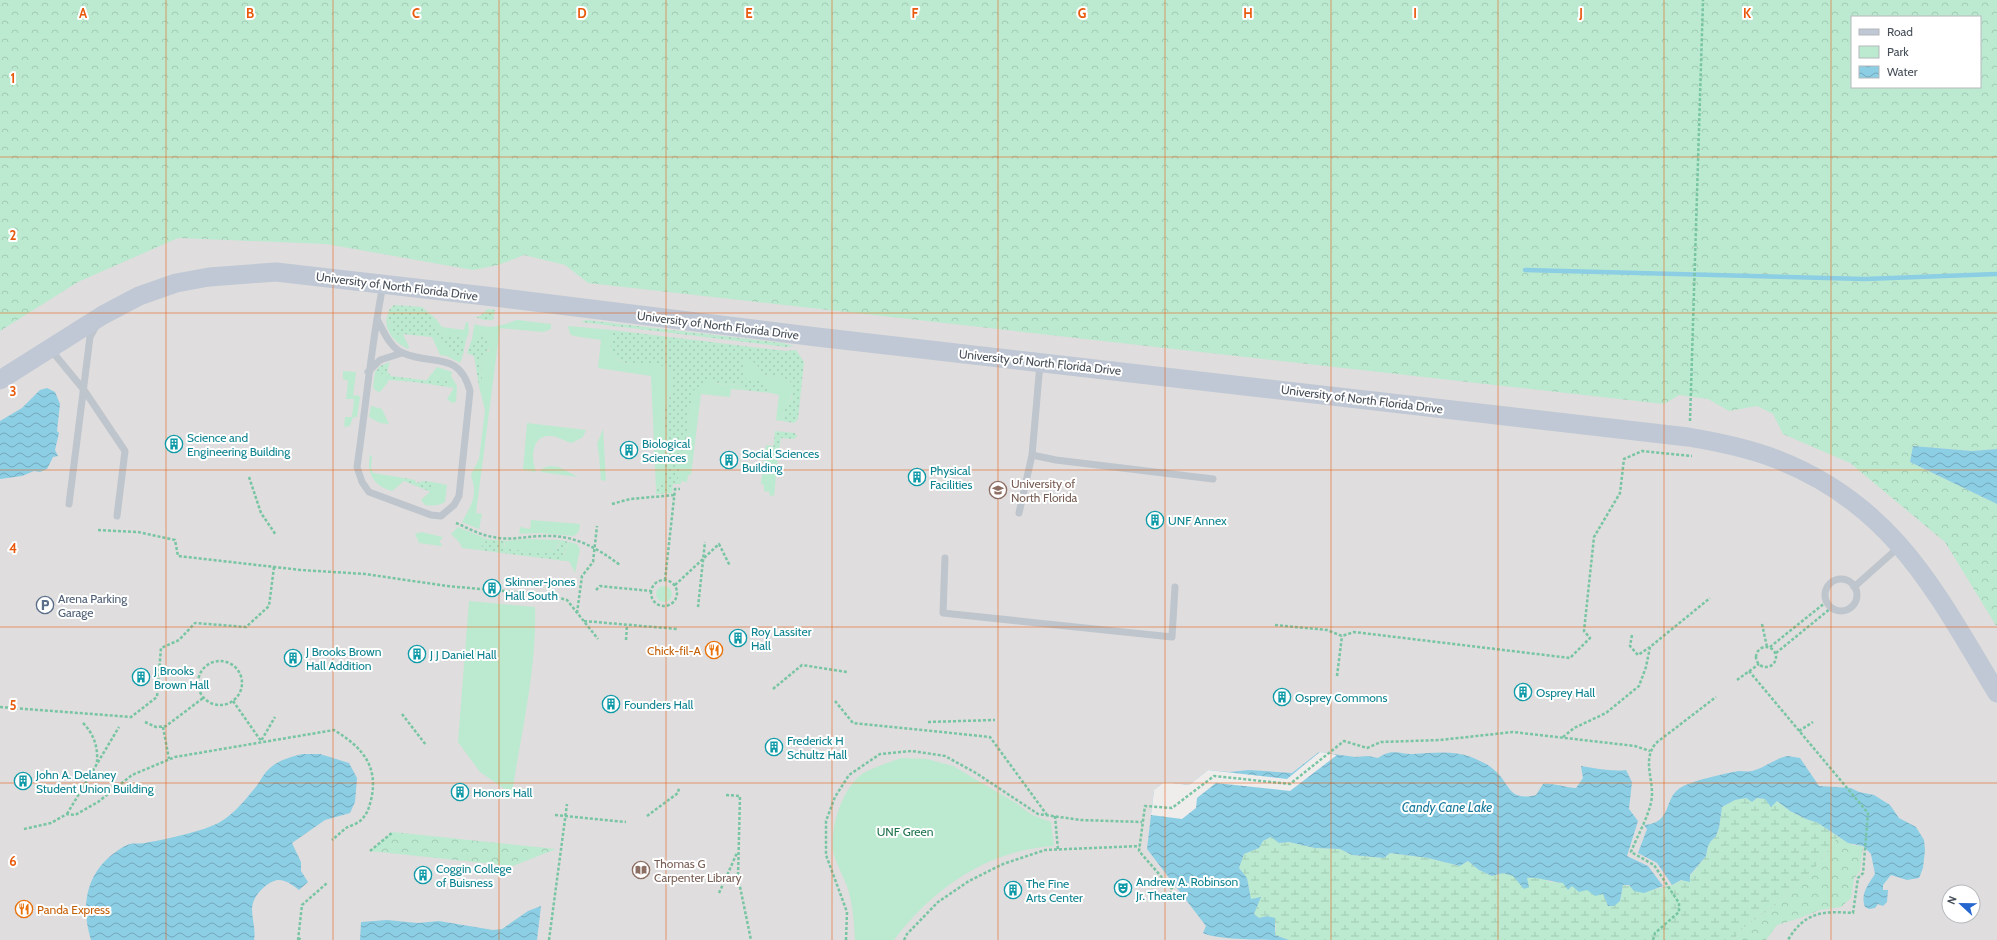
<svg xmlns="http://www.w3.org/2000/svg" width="1997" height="940" font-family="Cabin,sans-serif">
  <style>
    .education { fill: #dfdddd; fill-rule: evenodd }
    .grass { fill: url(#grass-dots) }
    .forest { fill: url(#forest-crowns); fill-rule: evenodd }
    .wetland { fill: url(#wetland-marsh) }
    .green { fill: #bcead0 }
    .water { fill: url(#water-waves) }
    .pier { fill: #efecec }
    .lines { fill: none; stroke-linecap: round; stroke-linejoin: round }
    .stream { stroke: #8ccee4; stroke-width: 4.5 }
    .path { stroke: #77c5a3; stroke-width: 2.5; stroke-dasharray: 3 2; stroke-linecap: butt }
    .lane { stroke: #bec5cd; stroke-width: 7 }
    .secondary { stroke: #bfc8d4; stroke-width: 19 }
    .path-bridge { stroke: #77c5a3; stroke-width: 2.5; stroke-dasharray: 3 2; stroke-linecap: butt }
    .grid { fill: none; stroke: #e8590c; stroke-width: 1; stroke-opacity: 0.55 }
    .labels { text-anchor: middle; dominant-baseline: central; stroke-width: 4; stroke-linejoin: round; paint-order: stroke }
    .street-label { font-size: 12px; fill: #464e58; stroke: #fff }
    .culture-label { font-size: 12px; fill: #0d838f; stroke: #fff; text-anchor: start }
    .education-label { font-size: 12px; fill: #785e54; stroke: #fff; text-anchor: start }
    .service-label { font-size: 12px; fill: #4e5e75; stroke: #fff; text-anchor: start }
    .food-label { font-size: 12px; fill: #c56008; stroke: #fff; text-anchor: end }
    .park-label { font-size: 12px; fill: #1d734c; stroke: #fff }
    .water-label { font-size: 13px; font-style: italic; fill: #16789a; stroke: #fff }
    .grid-label { font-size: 13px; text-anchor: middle; font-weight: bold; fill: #e8590c; stroke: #fff; stroke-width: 4; stroke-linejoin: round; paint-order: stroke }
  </style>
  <defs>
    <pattern id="grass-dots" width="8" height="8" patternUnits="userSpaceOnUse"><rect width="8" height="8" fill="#bcead0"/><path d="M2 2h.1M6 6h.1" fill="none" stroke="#a3cab5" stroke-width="1.8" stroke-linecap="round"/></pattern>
    <pattern id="forest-crowns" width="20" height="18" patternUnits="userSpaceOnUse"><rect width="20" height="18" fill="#bcead0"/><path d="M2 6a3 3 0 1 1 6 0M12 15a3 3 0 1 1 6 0" fill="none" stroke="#a3cab5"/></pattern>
    <pattern id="wetland-marsh" width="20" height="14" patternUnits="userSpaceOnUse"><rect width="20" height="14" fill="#bcead0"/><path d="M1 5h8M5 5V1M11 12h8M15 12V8" fill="none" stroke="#a3cab5"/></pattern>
    <pattern id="water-waves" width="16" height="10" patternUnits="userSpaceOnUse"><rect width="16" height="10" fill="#8ccee4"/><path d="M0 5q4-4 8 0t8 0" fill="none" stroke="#74a9bc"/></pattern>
  </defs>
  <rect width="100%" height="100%" fill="#efecec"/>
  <!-- education -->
  <path class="education" d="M0 0H1997V940H0ZM1852 17H1980V87H1852ZM1949 892H1973V916H1949Z"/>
  <!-- grass -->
  <path class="grass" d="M394 305 422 307 435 318 432 320V324L443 335H457L466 340 463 355C450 359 448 345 440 338L403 334 396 335 393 332V326L390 322 386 321 389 310Z
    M488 309 495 310 493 320H484L475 317 480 316Z
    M586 320 783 343 794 346 786 347 581 322Z
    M612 330 785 351 796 350 804 362 798 419 794 423 783 421 784 410 792 397 793 385 787 379 764 375 756 364 744 361 747 379C756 377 769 384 771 393L743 390 742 386 731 384 726 386C708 378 705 380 692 395V402L688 415 689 432 683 448 677 484H673L672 493 656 494V489L660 486 663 475 662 463 667 454 668 444 663 415 671 393 666 368C652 363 621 369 612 354 606 346 616 339 612 330Z
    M484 334 488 335C491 346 490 350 481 358L482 379 479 386 474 356 467 353 472 339Z
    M390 362 387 371 391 376 431 381 439 377 447 381 448 387 414 382 389 380 388 382 387 378 375 372 380 366Z
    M775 431 795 433 797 436 794 439 781 438 778 457 773 452Z
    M404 478 415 480 416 483 424 481 433 482 432 486 433 488 431 492 404 481Z
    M487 539 505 541 504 546 514 550 552 551 558 547 561 540 569 542 563 555 565 561 479 550Z"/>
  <!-- forest -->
  <path class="forest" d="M0 0H1997V449L1972 451 1913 446 1910 462 1997 504V627L1945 542 1850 463 1783 434 1773 414 1757 406 1729 411 1708 399 1679 395 1664 404 588 283 565 265 524 255 498 265 473 270 326 244 178 238 78 282 0 331ZM1852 17H1980V87H1852Z
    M393 832 556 849 513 866 370 851Z
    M1838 837 1853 845 1863 846 1860 871 1854 879 1851 898 1841 907 1820 910 1800 918 1777 925 1766 940H1733L1743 928 1778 903 1814 869Z"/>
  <!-- wetland -->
  <path class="wetland" d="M1746 797 1752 802 1757 798 1777 801 1790 811 1806 819 1818 823 1838 837 1814 869 1778 903 1743 928 1733 940H1289L1275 935 1276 925 1267 916 1259 918 1254 914 1260 898 1251 900 1247 878 1239 868 1244 854 1259 848 1263 841 1272 837 1279 843 1289 842 1315 848 1340 849 1352 855 1384 858 1390 853 1428 858 1460 866 1468 861 1479 870 1492 876 1503 873 1514 876 1524 889 1526 878H1543L1550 882 1563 883 1603 894 1608 906 1620 901 1623 885 1652 890 1672 885 1690 876 1706 856 1708 846 1711 841 1716 836 1719 828 1722 807 1735 800Z"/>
  <!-- green -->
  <path class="green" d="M435 318 442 327 464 330 466 322H468L469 332 466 340 457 335H443L432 324V320Z
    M517 320 551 324V329L543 332 500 328 476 513 482 514 479 529 462 522C472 503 478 497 471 475L479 459 485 410 479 386 482 379 481 358 482 355 489 351 488 335 483 334 477 339H472L474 326 475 324C490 330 503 325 517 320Z
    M386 321 393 324V332L396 335 403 334 409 347 408 349C396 343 387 334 386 321Z
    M568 326 612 330C616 338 606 346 612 354 623 372 652 359 666 368 668 369 670 373 672 375L671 393 663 415 668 444 667 454 662 463 664 481 656 489 651 376 598 368 601 340 574 336 570 334Z
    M432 337 441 338C448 345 450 359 463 355L460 363 447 356 440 355Z
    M748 358 756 364 764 375 787 379 793 385C794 401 783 404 783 421L776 420 779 395 771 393C767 380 754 380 743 378L744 361Z
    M437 367 452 372 451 376 457 386 456 402 452 403 447 399 454 388 448 387 447 381 439 377 431 381H426Z
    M343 371 356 372 353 396 357 395 360 397 357 417H353L350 426 344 427 345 417H352L354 399H346L348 381 343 379Z
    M375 372C382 373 387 375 388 382L380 392 376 391 373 387Z
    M708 380 726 386 730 384 742 386 743 390 731 389 730 397 701 394 691 475H688L687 482 681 481V484H677L683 448 689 432 688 415 692 402V395L693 391Z
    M371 406 382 409 389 424 380 423 369 417Z
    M527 423 586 430 583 437 572 443C565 442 558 436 551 436 531 434 531 459 536 472L523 470Z
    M603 429 606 481 601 480 599 455 597 444Z
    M766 445 773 446V452L778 457 774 496 769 495 770 492 764 491V485L761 484Z
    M370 455 372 456 371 468 373 473 404 478V481L392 491C374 486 366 473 370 455Z
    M550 466 559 467 578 477 540 472 543 468Z
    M433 482 447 485 445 502C438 506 433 506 425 505L421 500 433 489 431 486Z
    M531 520 580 524 579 531 574 536 540 533 513 534H519L520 527 530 529Z
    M458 527 487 539 479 550 462 548 459 542 451 534Z
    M421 532 443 537 439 542 442 544 441 546 419 543 415 534Z
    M527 539 561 540 555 550C549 552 512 551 505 548V541Z
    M569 542 577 544 580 549 575 573 569 561H565L563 557Z
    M656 594a8 8 0 1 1 16 0a8 8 0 1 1-16 0Z
    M469 601 535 607C537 670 521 732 512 794L480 772 458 742Z
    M901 758 927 759 953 766 1016 803 1032 815 1051 822 1054 846C988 850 933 888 894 940H855C854 921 853 904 847 886 843 876 837 865 834 855 828 832 842 788 862 774 873 767 889 763 901 758Z"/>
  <!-- water -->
  <path class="water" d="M47 388 55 392 60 404 57 431 59 433 55 450 58 456 53 457 47 469 40 472 34 471 22 476 0 479V421L22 408 40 390Z
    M1913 446 1972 451 1997 449V504L1910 462Z
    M1319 752 1355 757 1368 756 1378 758C1392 748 1398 754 1413 754 1434 753 1452 750 1471 757 1478 760 1488 764 1493 769 1511 783 1507 802 1536 795L1543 784C1555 783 1565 788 1576 788L1583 778 1581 766C1596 768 1611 772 1626 770L1632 782 1629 809 1638 821 1627 856 1648 866 1663 886 1644 893 1634 891 1629 885H1623L1620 901 1614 906H1608L1603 894 1595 896 1587 890 1579 892 1572 886 1568 890 1563 883C1550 882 1540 877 1527 878L1529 887 1524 889 1513 876 1503 873 1492 876 1479 870 1468 861 1460 866 1428 858 1390 853 1384 858 1352 855 1340 849 1315 848 1289 842 1279 843 1271 837 1263 841 1259 848 1244 854 1239 868 1247 878 1251 899 1261 897 1254 914 1259 918 1267 916 1275 918V935L1289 940C1269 940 1216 940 1203 933L1206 926 1147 849 1154 790 1164 782 1189 785 1208 770 1229 772 1249 770 1292 773Z
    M302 754H320L349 763 357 778 355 802 350 813 325 820 292 843 301 862V871L308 882 299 890C293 885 285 879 277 880 265 883 252 897 252 909 252 920 256 930 254 940H91C82 911 84 881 107 859 114 853 121 847 130 844 134 843 140 844 145 843 163 840 205 831 220 822 234 814 245 800 255 788 260 782 263 774 269 769 278 760 291 757 302 754Z
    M1788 756 1800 758 1819 786 1851 788 1859 792 1874 795 1890 805 1899 818 1916 827 1924 840 1925 850 1923 868 1919 878 1907 880 1891 875 1883 885V890H1888L1887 902 1883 906 1878 904 1875 908 1869 909 1865 907C1860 894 1868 885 1875 874L1871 854 1863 846 1848 843 1818 823 1806 819 1790 811 1777 801 1771 807 1765 799 1757 798 1752 802 1746 798 1735 800 1722 807 1719 828 1716 836 1711 841 1708 846 1706 856 1690 875V882L1681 880 1672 885 1657 863 1638 853 1647 829 1644 825C1673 823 1663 799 1680 788 1691 781 1726 773 1739 771 1743 771 1748 772 1752 771 1765 768 1775 758 1788 756Z
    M541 906 537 940H360L361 922 387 920 418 923 439 921 493 930 502 929 528 911Z"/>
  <!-- pier -->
  <path class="pier" d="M1320 752 1337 755 1290 791 1216 783 1197 798 1196 808 1182 819 1151 815 1154 790 1164 782 1189 785 1208 770 1287 779Z"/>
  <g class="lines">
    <!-- stream -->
    <path class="stream" d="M1525 270 1865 279 1997 274"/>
    <!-- path -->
    <path class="path" d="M1690 421 1703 0
      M249 477 261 513 276 535
      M612 504 630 499 675 495
      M456 523C468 528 480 535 493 537 510 541 528 536 545 536 575 535 597 548 620 565
      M98 530 138 532 175 540 178 556 301 570 365 574 447 586 549 595 567 600 598 639
      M665 580 675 489H680
      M651 593a13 13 0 1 1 26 0a13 13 0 1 1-26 0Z
      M675 585 719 544 730 566
      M596 590 600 586 651 591
      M584 621 677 629
      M1762 624 1767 647
      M1275 625 1327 630 1342 636 1354 632 1570 658 1590 638 1584 631 1594 537 1620 493 1624 459 1642 451 1692 456
      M1632 635 1630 646 1638 655 1650 647
      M626 640 627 625
      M1770 647 1826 602
      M1756 657a10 10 0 1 1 20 0a10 10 0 1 1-20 0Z
      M1776 653 1831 608
      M198 683a22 22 0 1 1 44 0a22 22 0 1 1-44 0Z
      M1749 671 1868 813 1863 873 1858 878 1853 913C1824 911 1805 911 1788 940
      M1337 676 1342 636
      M1737 680 1759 664
      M773 689 802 665 847 672
      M233 701 261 741 275 717
      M835 701 853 723 990 737 1047 815
      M0 707 131 717 157 697 161 648 179 640 195 623 246 627 269 606 274 567
      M402 714 426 745
      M145 722 156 727 166 726 203 698
      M928 722 995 720
      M83 723C94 734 98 747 97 762
      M163 727 169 759
      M1799 731 1813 722
      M1563 737 1574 728 1606 713 1639 686 1646 667 1650 647 1710 598
      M726 795 740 796 738 877 751 940
      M67 814 119 727
      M647 816 678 793 679 788
      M1055 816 1058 850
      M24 829 51 823 67 814 75 815 98 802 132 775 175 757 334 730C362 747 379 766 371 800 369 808 367 815 360 821 356 824 350 826 346 828 341 832 337 836 332 840
      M370 851 393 832
      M719 893 737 853
      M1171 899 1172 889 1139 851 1145 806 1172 808 1214 776 1290 784 1344 741 1367 748 1381 742 1440 740 1513 732 1635 746 1650 751
      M298 938 302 940
      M298 940 302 905 327 883
      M549 940 567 804
      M846 940 847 912 826 855V821L835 797 849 775 880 754 912 751 945 756 976 773 1038 814 1081 820 1142 822
      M904 940 907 934 938 902 969 881 1003 864 1045 850 1140 846
      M1653 940 1655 933 1679 912V903L1654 865 1631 852C1637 836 1652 811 1652 794 1652 775 1643 759 1656 743L1716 697"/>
    <!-- lane -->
    <path class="lane" d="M377 319C383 330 390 348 403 353 432 366 459 350 470 391L459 496 454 505 441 516 431 515 369 492 362 482 357 467C366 406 371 345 383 285
      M51 350 84 390 125 451 117 516
      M1040 364 1032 455 1056 460 1213 479
      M368 372 380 360 402 353
      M69 504 90 337 96 326
      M1019 513 1032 455
      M945 558 943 613 1172 637 1175 587
      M1825 595a16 16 0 1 1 32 0a16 16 0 1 1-32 0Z
      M1854 587 1899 547"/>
    <!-- secondary -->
    <path class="secondary" d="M0 380 103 315 139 296 176 283 209 277 276 272 503 298 817 337 1688 437C1718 442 1748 448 1776 459 1893 504 1936 592 1997 693"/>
    <!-- path-bridge -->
    <path class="path-bridge" d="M698 607 705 542
      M577 613 582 576 593 562 597 526
      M555 815 626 822"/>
  </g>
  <!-- grid -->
  <path class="grid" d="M166 0V940M333 0V940M499 0V940M666 0V940M832 0V940M998 0V940M1165 0V940M1331 0V940M1498 0V940M1664 0V940M1831 0V940M0 157H1997M0 313H1997M0 470H1997M0 627H1997M0 783H1997"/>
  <!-- icons -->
  <defs>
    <symbol id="building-ring" viewBox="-11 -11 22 22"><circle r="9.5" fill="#fff" stroke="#0f9aa8" stroke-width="1.5"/><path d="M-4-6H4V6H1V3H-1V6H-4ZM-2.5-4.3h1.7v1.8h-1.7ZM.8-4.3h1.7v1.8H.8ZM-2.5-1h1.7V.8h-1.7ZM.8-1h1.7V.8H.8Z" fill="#0f9aa8"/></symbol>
    <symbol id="university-ring" viewBox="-11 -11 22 22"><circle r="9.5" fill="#fff" stroke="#8d6e63" stroke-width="1.5"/><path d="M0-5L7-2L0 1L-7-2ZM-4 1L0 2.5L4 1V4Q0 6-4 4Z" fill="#8d6e63"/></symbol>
    <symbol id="parking-ring" viewBox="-11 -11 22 22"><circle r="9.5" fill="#fff" stroke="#5c6f8a" stroke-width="1.5"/><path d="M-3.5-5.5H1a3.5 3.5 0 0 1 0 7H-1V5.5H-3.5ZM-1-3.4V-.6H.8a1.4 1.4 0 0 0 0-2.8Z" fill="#5c6f8a"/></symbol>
    <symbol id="restaurant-ring" viewBox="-11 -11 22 22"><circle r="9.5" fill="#fff" stroke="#e8710a" stroke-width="1.5"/><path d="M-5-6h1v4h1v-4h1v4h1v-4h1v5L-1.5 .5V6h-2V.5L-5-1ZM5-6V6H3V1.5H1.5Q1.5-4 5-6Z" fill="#e8710a"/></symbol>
    <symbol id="library-ring" viewBox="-11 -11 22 22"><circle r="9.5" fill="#fff" stroke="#8d6e63" stroke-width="1.5"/><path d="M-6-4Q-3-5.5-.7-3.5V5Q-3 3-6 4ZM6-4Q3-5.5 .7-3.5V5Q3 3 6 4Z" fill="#8d6e63"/></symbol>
    <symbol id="theatre-ring" viewBox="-11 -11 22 22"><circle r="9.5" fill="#fff" stroke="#0f9aa8" stroke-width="1.5"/><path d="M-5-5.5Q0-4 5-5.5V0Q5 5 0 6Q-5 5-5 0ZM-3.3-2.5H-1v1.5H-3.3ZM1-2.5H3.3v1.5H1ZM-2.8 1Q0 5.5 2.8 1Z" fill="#0f9aa8"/></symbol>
  </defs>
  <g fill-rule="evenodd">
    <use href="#building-ring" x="164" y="434" width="20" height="20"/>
    <use href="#building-ring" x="619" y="440" width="20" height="20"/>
    <use href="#building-ring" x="719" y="450" width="20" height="20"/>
    <use href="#building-ring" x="907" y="467" width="20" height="20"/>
    <use href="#university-ring" x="988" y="480" width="20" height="20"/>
    <use href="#building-ring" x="1145" y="510" width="20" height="20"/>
    <use href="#building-ring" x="482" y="578" width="20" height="20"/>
    <use href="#parking-ring" x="35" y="595" width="20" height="20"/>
    <use href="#building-ring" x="728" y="628" width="20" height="20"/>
    <use href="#restaurant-ring" x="704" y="640" width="20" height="20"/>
    <use href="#building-ring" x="407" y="644" width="20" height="20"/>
    <use href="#building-ring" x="283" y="648" width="20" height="20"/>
    <use href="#building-ring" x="131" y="667" width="20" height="20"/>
    <use href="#building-ring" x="1513" y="682" width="20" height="20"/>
    <use href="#building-ring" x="1272" y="687" width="20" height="20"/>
    <use href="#building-ring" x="601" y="694" width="20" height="20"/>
    <use href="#building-ring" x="764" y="737" width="20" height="20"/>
    <use href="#building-ring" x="13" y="771" width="20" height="20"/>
    <use href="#building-ring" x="450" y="782" width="20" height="20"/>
    <use href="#library-ring" x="631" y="860" width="20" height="20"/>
    <use href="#building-ring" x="413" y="865" width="20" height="20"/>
    <use href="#theatre-ring" x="1113" y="878" width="20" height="20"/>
    <use href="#building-ring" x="1003" y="880" width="20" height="20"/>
    <use href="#restaurant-ring" x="14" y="899" width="20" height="20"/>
  </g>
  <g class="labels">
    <!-- street labels -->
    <g class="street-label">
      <text transform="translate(397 286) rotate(7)">University of North Florida Drive</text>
      <text transform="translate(718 325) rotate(7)">University of North Florida Drive</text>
      <text transform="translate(1040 362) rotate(6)">University of North Florida Drive</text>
      <text transform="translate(1362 399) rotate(7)">University of North Florida Drive</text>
    </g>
    <!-- culture labels -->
    <g class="culture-label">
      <text x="187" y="437">Science and<tspan x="187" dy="14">Engineering Building</tspan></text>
      <text x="642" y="443">Biological<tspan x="642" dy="14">Sciences</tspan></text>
      <text x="742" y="453">Social Sciences<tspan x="742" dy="14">Building</tspan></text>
      <text x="930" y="470">Physical<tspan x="930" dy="14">Facilities</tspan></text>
      <text x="1168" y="520">UNF Annex</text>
      <text x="505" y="581">Skinner-Jones<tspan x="505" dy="14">Hall South</tspan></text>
      <text x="751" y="631">Roy Lassiter<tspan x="751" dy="14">Hall</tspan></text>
      <text x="306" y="651">J Brooks Brown<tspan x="306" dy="14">Hall Addition</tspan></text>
      <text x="430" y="654">J J Daniel Hall</text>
      <text x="154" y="670">J Brooks<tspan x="154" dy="14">Brown Hall</tspan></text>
      <text x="1536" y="692">Osprey Hall</text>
      <text x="1295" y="697">Osprey Commons</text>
      <text x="624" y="704">Founders Hall</text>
      <text x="787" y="740">Frederick H<tspan x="787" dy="14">Schultz Hall</tspan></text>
      <text x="36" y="774">John A. Delaney<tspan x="36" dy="14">Student Union Building</tspan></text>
      <text x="473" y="792">Honors Hall</text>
      <text x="436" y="868">Coggin College<tspan x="436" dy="14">of Buisness</tspan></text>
      <text x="1136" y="881">Andrew A. Robinson<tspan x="1136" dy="14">Jr. Theater</tspan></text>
      <text x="1026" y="883">The Fine<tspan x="1026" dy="14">Arts Center</tspan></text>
    </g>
    <!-- education labels -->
    <g class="education-label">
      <text x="1011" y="483">University of<tspan x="1011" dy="14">North Florida</tspan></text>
      <text x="654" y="863">Thomas G<tspan x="654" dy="14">Carpenter Library</tspan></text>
    </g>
    <!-- service labels -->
    <g class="service-label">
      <text x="58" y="598">Arena Parking<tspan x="58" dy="14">Garage</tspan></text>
    </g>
    <!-- food labels -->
    <g class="food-label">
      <text x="701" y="650">Chick-fil-A</text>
      <text x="37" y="909" text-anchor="start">Panda Express</text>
    </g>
    <!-- park labels -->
    <g class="park-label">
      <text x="905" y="831">UNF Green</text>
    </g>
    <!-- water labels -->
    <g class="water-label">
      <text x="1447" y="807">Candy Cane Lake</text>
    </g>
  </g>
  <g class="grid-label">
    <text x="83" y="18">A</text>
    <text x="250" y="18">B</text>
    <text x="416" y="18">C</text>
    <text x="582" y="18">D</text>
    <text x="749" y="18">E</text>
    <text x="915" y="18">F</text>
    <text x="1082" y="18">G</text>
    <text x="1248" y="18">H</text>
    <text x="1415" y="18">I</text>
    <text x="1581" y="18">J</text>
    <text x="1747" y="18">K</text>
    <text x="13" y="83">1</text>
    <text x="13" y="240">2</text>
    <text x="13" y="396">3</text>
    <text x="13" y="553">4</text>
    <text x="13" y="710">5</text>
    <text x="13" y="866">6</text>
  </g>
  <!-- legend -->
  <rect x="1851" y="16" width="130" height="72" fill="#ffffff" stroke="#b5b8bc"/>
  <rect x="1859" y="29" width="20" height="6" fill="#bfc8d4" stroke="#b5b8bc"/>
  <text x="1887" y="36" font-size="12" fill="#464e58">Road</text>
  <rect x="1859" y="46" width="20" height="12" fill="#bcead0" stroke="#b5b8bc"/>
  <text x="1887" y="56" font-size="12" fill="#464e58">Park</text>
  <rect x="1859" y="66" width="20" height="12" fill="url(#water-waves)" stroke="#b5b8bc"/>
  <text x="1887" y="76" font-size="12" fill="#464e58">Water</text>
  <!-- north arrow -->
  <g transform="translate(1961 904) rotate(292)"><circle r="19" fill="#ffffff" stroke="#b5b8bc"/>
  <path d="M0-3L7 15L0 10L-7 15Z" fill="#2667cf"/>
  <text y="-6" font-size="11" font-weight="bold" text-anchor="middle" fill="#464e58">N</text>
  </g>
</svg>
